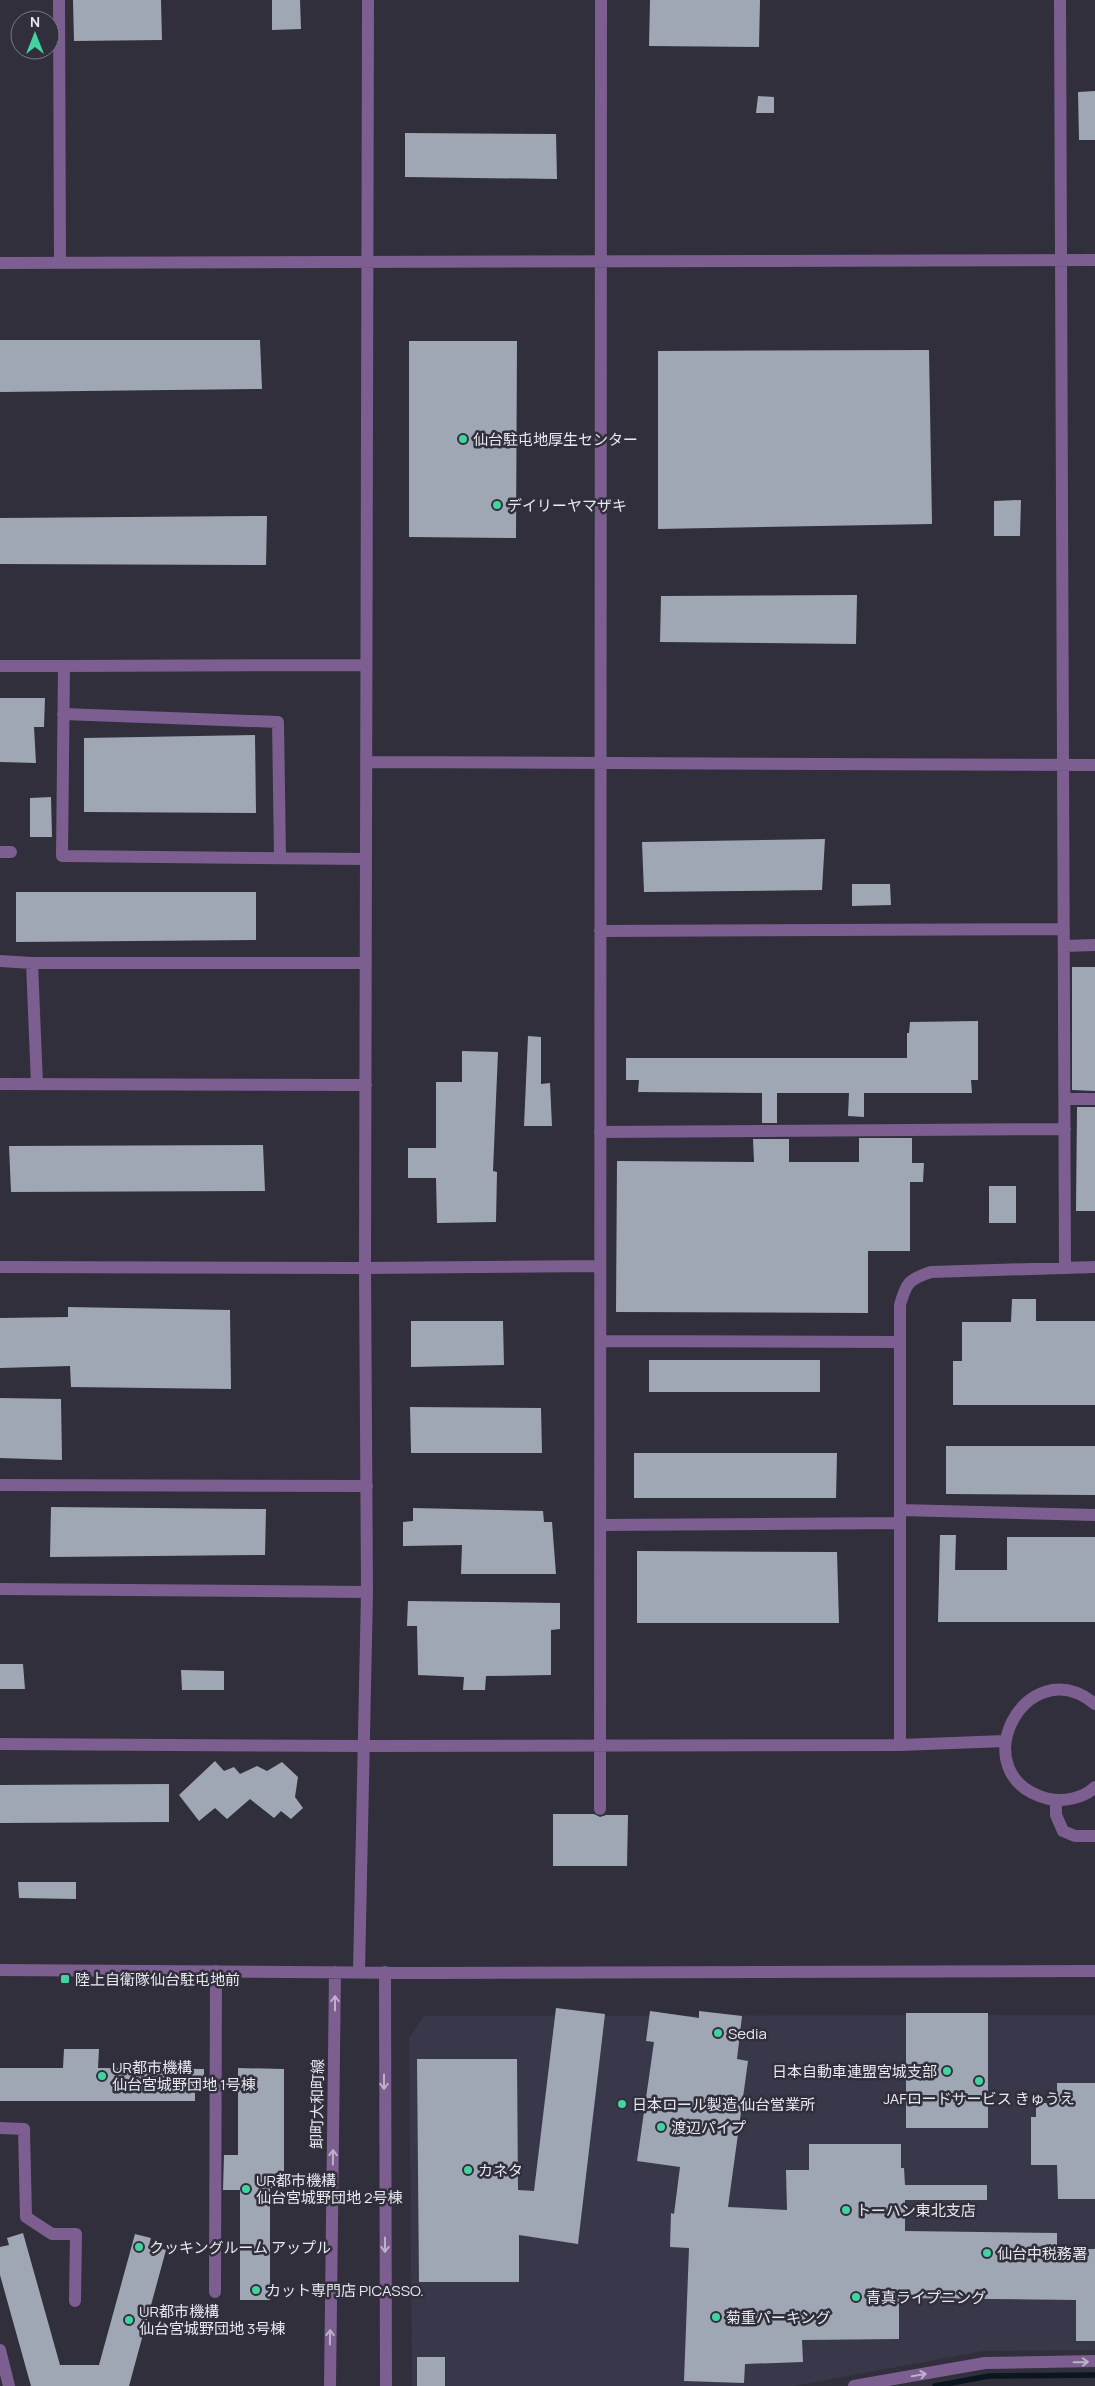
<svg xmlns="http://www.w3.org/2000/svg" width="1095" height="2386" font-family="Manrope,'Noto Sans JP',sans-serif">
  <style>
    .built { fill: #39384a }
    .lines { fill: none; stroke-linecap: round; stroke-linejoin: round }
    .stream { stroke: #09161f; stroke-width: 5.5 }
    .building { fill: #a0a7b4 }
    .minor { stroke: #7c5e90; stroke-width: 12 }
    .oneway { stroke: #bdb1ca }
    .poi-dot { fill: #42d4a0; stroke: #302f3b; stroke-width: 2 }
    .labels { text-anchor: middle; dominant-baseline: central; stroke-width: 5; stroke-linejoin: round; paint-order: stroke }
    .poi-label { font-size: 15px; fill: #e8e8f0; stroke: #302f3b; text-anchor: start }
    .street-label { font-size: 15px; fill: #e8e8f0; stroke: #302f3b }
  </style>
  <rect width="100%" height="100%" fill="#302f3b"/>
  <!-- built -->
  <path class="built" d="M1095 2015V2350L983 2351 794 2386H412L409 2038 424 2016Z"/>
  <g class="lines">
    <!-- stream -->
    <path class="stream" d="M935 2386 989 2376 1095 2375"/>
  </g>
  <!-- building -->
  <path class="building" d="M73 0H161L162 40 74 41Z
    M272 0H300L301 29 272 30Z
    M650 0H760L759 47 649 46Z
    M1095 91V140H1079L1078 92Z
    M758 96 774 97V113H756Z
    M405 133 556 134 557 179 405 177Z
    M0 340H260L262 389 0 392Z
    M409 341H517L516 538 409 537Z
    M929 350 932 524 658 529V351Z
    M1021 500 1020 536H994V501Z
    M267 516 266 565 0 564V518Z
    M857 595 856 644 660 642 661 596Z
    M0 698H45L44 727H34L36 763 0 762Z
    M255 735 256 813 84 812V738Z
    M51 797 52 837H30V798Z
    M825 839 822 890 644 892 642 842Z
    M852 884H890L891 905 852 906Z
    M16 892H256V940L16 942Z
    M1072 967H1095V1091L1072 1090Z
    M978 1021V1080H971L972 1093H864V1117L848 1116 849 1093H777V1123H762V1093L638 1092 639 1080H626V1058H907V1033H909L910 1022Z
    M528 1036 541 1037V1084L550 1083 552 1126H524Z
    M462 1051 498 1052 493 1171 497 1172 496 1222 437 1223 436 1178H408V1148H436V1082H462Z
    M1077 1107H1095V1211H1076Z
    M859 1138H912V1163H924L923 1182H910V1251H868V1313L616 1312 617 1161 754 1162 753 1139H789V1162H859Z
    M263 1145 265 1191 11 1192 9 1146Z
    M989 1186H1016V1223H989Z
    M1012 1299H1036V1321H1095V1405H953V1361H962V1322H1011Z
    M68 1307 230 1310 231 1389 71 1387 70 1366 0 1368V1318L68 1317Z
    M411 1321H503L504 1365 411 1367Z
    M649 1360H820V1392H649Z
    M0 1398 61 1399 62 1460 0 1458Z
    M410 1407 541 1408 542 1453H411Z
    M946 1446H1095V1495L946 1494Z
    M634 1453H837L836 1498H634Z
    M51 1507 266 1509 265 1555 50 1557Z
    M413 1508 543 1511 544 1522H552L556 1574H461L462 1545 403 1546V1522L413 1521Z
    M940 1535H956L955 1570H1007V1537H1095V1622H938Z
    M637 1551 837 1552 839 1623H637Z
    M408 1601 560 1603V1629L551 1630V1675L486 1676 485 1690H463L464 1677 418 1675 417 1626H407Z
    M0 1664H23L25 1689H0Z
    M181 1670 224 1671V1690H182Z
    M215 1761 224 1771 234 1767 240 1774 257 1766 267 1771 282 1762 298 1777 295 1797 303 1808 291 1819 281 1811 274 1818 250 1799 227 1819 215 1808 199 1821 179 1795Z
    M169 1784V1822L0 1823V1785Z
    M553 1814H594L600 1817 606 1815H628L627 1866H553Z
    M18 1882H76V1899L19 1898Z
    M556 2008 605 2014 578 2244 519 2235V2282H419L417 2059H517L518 2190 534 2191Z
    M650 2011 699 2018V2011L742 2016 737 2059 748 2061 728 2207 787 2210 786 2170H809V2144H901V2168H904L905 2185H987V2200H905V2231L1057 2233V2249H1095V2341H1076V2300L899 2298V2339L802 2340 803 2362 745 2364 744 2383 684 2381 689 2248 670 2247 671 2213 674 2214 680 2167 637 2161 654 2042 646 2041Z
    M906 2013H988V2128H906Z
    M64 2049H99L98 2068 204 2069V2084H195V2101H0V2068H63Z
    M238 2068 284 2069V2188H270V2300H240V2190H223L224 2155H238Z
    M1057 2083H1095V2199H1058L1057 2165H1031V2117H1036V2103H1057Z
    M23 2233 60 2365H99L135 2234 151 2238 149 2245 166 2250 129 2386H31L0 2275V2247L9 2245 7 2238Z
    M417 2357H445V2386H417Z"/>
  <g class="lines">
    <!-- minor -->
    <path class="minor" d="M59 0 60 263
      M1060 0 1065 1268
      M0 263 1095 260
      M0 666H64L62 856 366 859
      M64 666 366 665
      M63 714 278 722 280 858
      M366 762 1095 765
      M0 852H11
      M600 931 1064 929
      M1064 946 1095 945
      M0 961 32 963 37 1084
      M32 963H366
      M0 1084 366 1085
      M1065 1099H1095
      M600 1132 1065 1129
      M0 1267 365 1268 600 1266
      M600 1341 900 1342
      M0 1485 367 1486
      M900 1510 1095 1515
      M600 1525 900 1523
      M0 1589 367 1592
      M1095 1704C1025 1647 959 1777 1049 1799 1064 1802 1084 1798 1095 1787
      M0 1744 365 1746 900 1745 1005 1741
      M900 1745V1305C906 1283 909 1279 931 1272L1095 1267
      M1056 1800V1815L1063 1831 1075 1836H1095
      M600 1809 601 0
      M0 1970 421 1973 1095 1971
      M359 1972 367 1592 365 1268 368 0
      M385 1972 386 2386
      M0 2128 24 2129 26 2217 52 2234H76L75 2301
      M215 2292 216 1971
      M0 2350 9 2386
      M330 2386 335 1972
      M854 2386 985 2363 1095 2361"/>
  </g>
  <!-- one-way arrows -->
  <defs><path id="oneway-shaft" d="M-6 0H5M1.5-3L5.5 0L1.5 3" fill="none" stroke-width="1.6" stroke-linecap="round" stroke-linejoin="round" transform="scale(1.25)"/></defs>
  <g class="oneway">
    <use href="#oneway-shaft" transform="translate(335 2003) rotate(-90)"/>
    <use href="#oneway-shaft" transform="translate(384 2082) rotate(90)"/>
    <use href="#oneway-shaft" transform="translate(333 2157) rotate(-89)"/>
    <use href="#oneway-shaft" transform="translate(385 2245) rotate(90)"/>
    <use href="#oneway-shaft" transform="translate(330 2337) rotate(-89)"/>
    <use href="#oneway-shaft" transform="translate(1081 2362) rotate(-1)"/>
    <use href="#oneway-shaft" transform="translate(919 2375) rotate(-10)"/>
  </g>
  <!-- markers -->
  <g class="poi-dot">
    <circle cx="463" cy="439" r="5"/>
    <circle cx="497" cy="505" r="5"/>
    <rect x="60" y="1974" width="10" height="10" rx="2.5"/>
    <circle cx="718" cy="2033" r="5"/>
    <circle cx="947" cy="2071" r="5"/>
    <circle cx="102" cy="2076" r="5"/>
    <circle cx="979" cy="2081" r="5"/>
    <circle cx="622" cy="2104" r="5"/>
    <circle cx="661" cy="2127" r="5"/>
    <circle cx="468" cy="2170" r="5"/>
    <circle cx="246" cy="2189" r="5"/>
    <circle cx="846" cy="2210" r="5"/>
    <circle cx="139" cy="2247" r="5"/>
    <circle cx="987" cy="2253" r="5"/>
    <circle cx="256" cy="2290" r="5"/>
    <circle cx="856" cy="2297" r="5"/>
    <circle cx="716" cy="2317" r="5"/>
    <circle cx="129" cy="2320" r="5"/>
  </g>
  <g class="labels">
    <!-- poi labels -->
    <g class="poi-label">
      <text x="473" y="439">仙台駐屯地厚生センター</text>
      <text x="507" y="505">デイリーヤマザキ</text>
      <text x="75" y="1979">陸上自衛隊仙台駐屯地前</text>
      <text x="728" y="2033">Sedia</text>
      <text x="112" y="2067">UR都市機構<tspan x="112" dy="17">仙台宮城野団地 1号棟</tspan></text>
      <text x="937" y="2071" text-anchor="end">日本自動車連盟宮城支部</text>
      <text x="979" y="2098" text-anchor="middle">JAFロードサービス きゅうえ</text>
      <text x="632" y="2104">日本ロール製造 仙台営業所</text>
      <text x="671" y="2127">渡辺パイプ</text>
      <text x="478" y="2170">カネタ</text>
      <text x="256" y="2180">UR都市機構<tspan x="256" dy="17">仙台宮城野団地 2号棟</tspan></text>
      <text x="856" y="2210">トーハン東北支店</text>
      <text x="149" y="2247">クッキングルーム アップル</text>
      <text x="997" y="2253">仙台中税務署</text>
      <text x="266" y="2290">カット専門店 PICASSO.</text>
      <text x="866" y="2297">青真ライプニング</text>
      <text x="139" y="2311">UR都市機構<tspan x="139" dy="17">仙台宮城野団地 3号棟</tspan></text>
      <text x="726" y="2317">菊重パーキング</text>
    </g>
    <!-- street labels -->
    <g class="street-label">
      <text transform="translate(317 2104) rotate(-89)">卸町大和町線</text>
    </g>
  </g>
  <!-- north arrow -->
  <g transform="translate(35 35)"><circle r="24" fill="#302f3b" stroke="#7a7983"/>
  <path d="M0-4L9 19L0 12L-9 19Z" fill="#42d4a0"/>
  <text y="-8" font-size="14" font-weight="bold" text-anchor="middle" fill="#e8e8f0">N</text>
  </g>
</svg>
